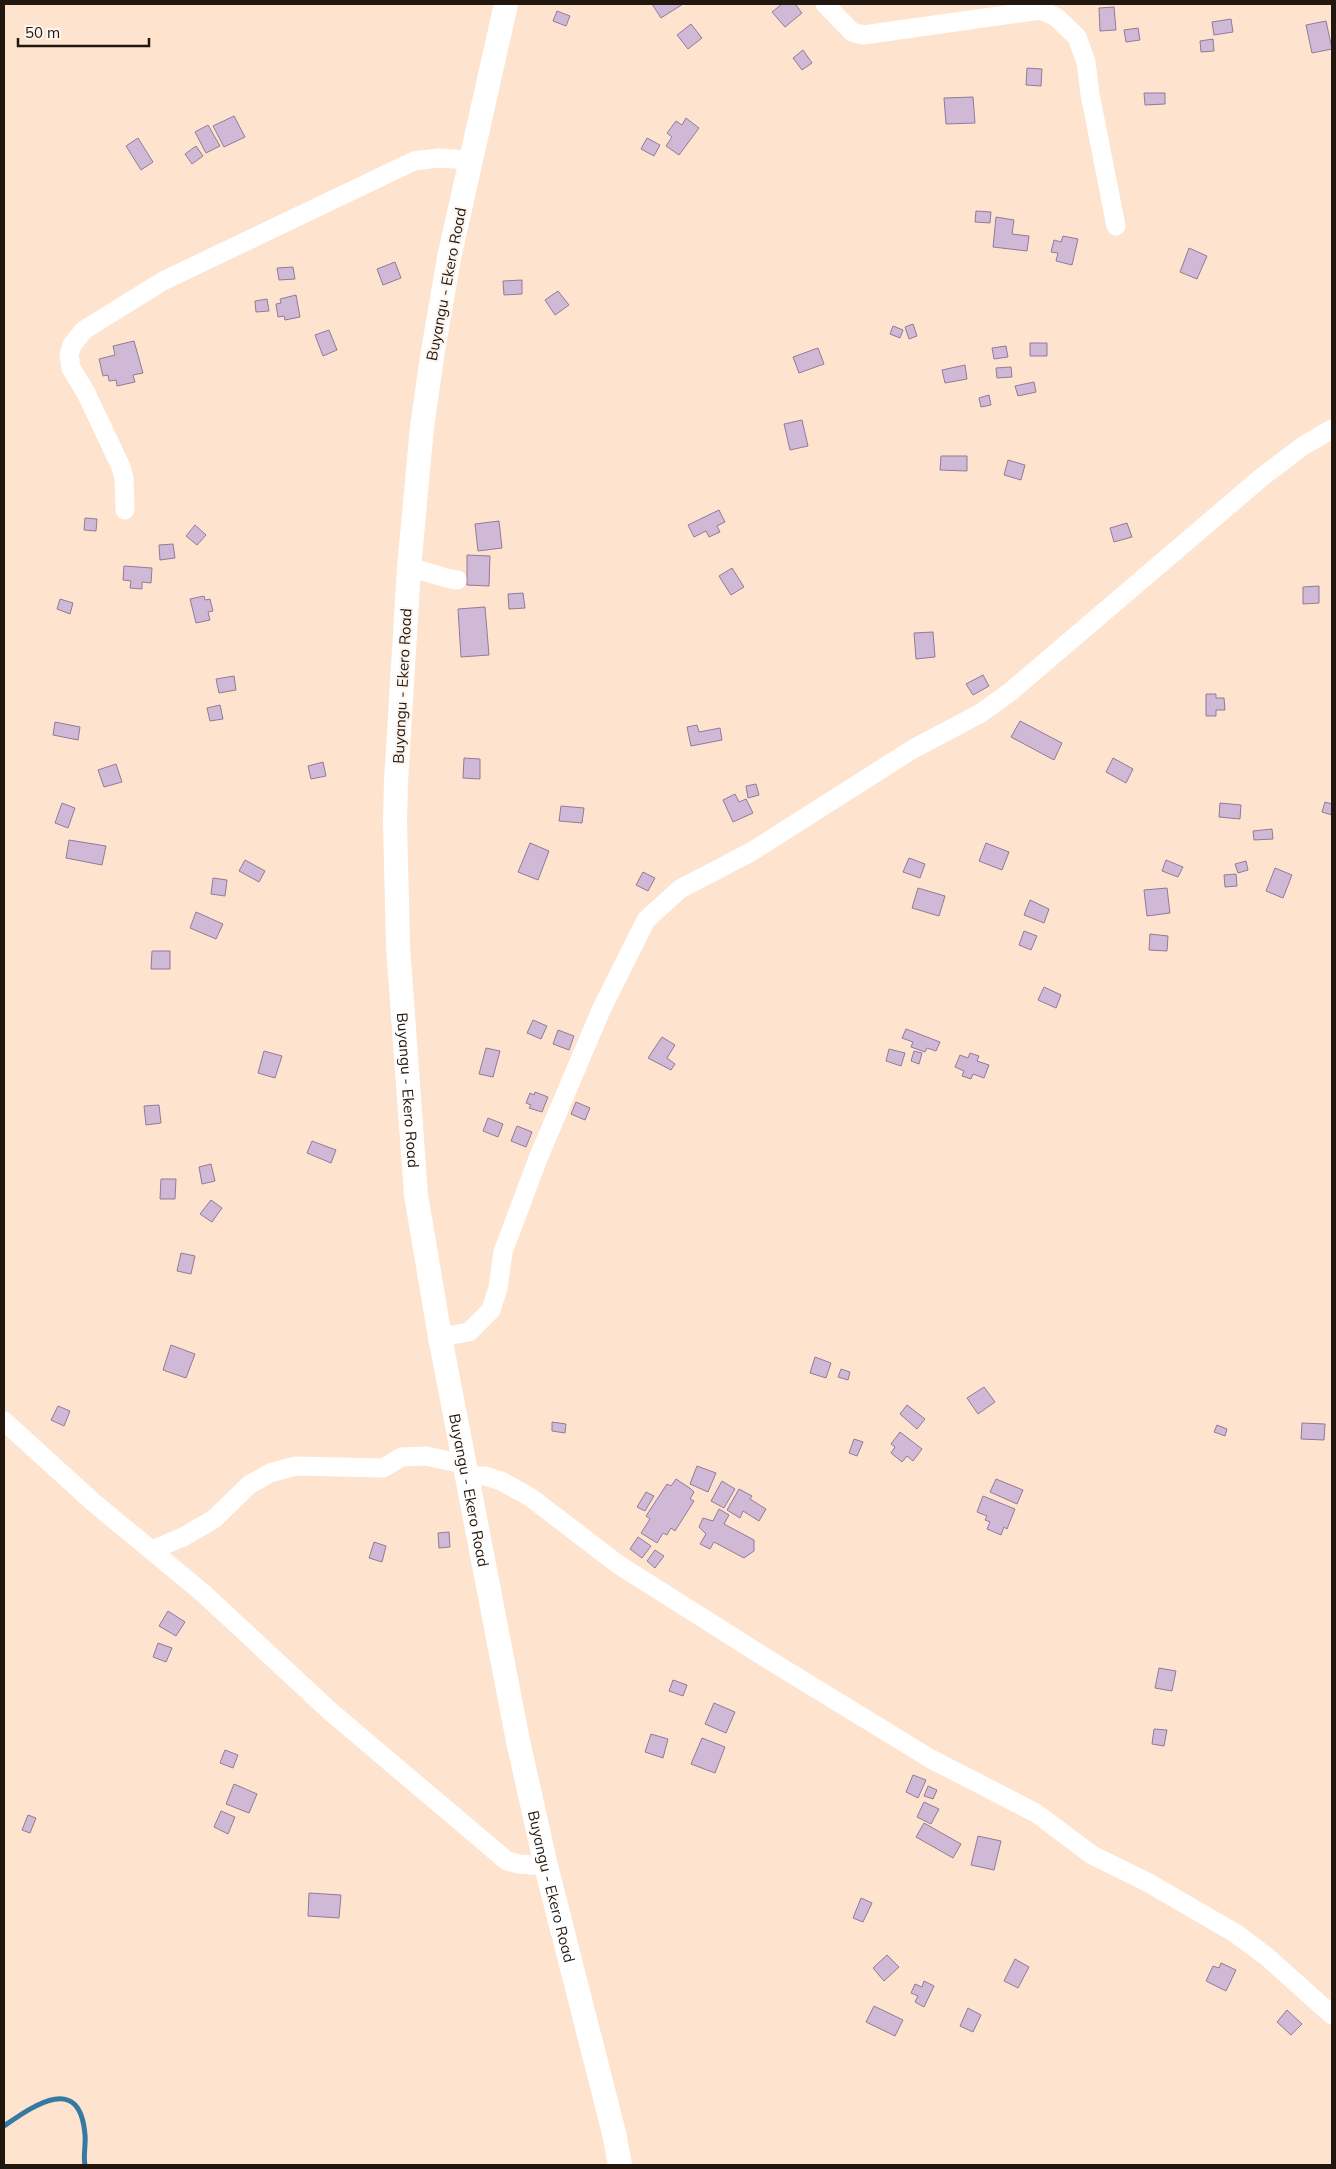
<svg xmlns="http://www.w3.org/2000/svg" width="1336" height="2169" font-family="Mulish,sans-serif">
  <style>
    .lines { fill: none; stroke-linecap: round; stroke-linejoin: round }
    .stream { stroke: #377aa1; stroke-width: 5 }
    .building { fill: #d0b9d7; stroke: #917b97 }
    .minor { stroke: #fff; stroke-width: 19 }
    .major { stroke: #fff; stroke-width: 24 }
    .labels { text-anchor: middle; dominant-baseline: central; stroke-width: 4; stroke-linejoin: round; paint-order: stroke }
    .street-label { font-size: 15px; fill: #22170e; stroke: #fcf5f0 }
  </style>
  <rect width="100%" height="100%" fill="#fee4cf"/>
  <g class="lines">
    <!-- stream -->
    <path class="stream" d="M4 2126C33 2106 80 2072 85 2135 86 2145 83 2155 85 2165"/>
  </g>
  <!-- building -->
  <path class="building" d="M652 4H683L661 18Z
    M782 4H795L802 13 785 27 772 12Z
    M1114 7 1116 30 1100 31 1099 8Z
    M557 11 570 16 566 26 553 21Z
    M1231 19 1233 32 1214 35 1212 22Z
    M1326 21 1332 49 1312 53 1306 25Z
    M691 24 702 38 688 49 677 35Z
    M1138 28 1140 40 1126 42 1124 30Z
    M1213 39 1214 51 1201 52 1200 41Z
    M803 50 812 63 802 70 793 58Z
    M1027 68 1042 69 1041 86 1026 85Z
    M1144 93H1165V104L1145 105Z
    M973 97 975 123 946 124 944 98Z
    M234 116 245 137 224 147 213 126Z
    M686 118 699 128 679 155 666 146 672 137 667 133 676 121 682 125Z
    M208 125 220 146 206 153 195 132Z
    M138 138 153 162 141 170 126 146Z
    M647 138 660 145 654 156 641 149Z
    M196 146 203 156 192 164 185 154Z
    M976 211 991 212 990 223 975 222Z
    M996 217 1014 220 1012 234 1029 236 1027 251 993 247Z
    M1063 236 1078 239 1072 265 1056 261 1058 253 1051 252 1054 240 1061 242Z
    M1189 248 1207 256 1197 279 1180 272Z
    M395 262 401 278 383 285 377 269Z
    M293 267 295 279 279 280 277 268Z
    M522 280V294L504 295 503 281Z
    M558 291 569 305 555 315 545 300Z
    M296 295 300 317 285 320 284 316 278 317 276 304 281 303 280 299Z
    M267 299 269 311 256 312 255 301Z
    M913 324 917 336 909 339 905 327Z
    M893 326 903 330 900 338 890 334Z
    M329 330 337 350 323 356 315 335Z
    M134 341 143 373 133 375 135 382 117 386 116 380 109 381 108 375 103 376 99 359 115 355 113 346Z
    M1030 343H1047V356H1030Z
    M1006 346 1008 357 994 359 992 348Z
    M818 348 824 364 799 373 793 357Z
    M965 365 967 379 945 383 942 370Z
    M1011 367 1012 377 997 378 996 368Z
    M1034 382 1036 392 1018 396 1015 386Z
    M989 395 991 405 981 407 979 398Z
    M802 420 808 446 790 450 784 424Z
    M941 456H967V471L940 470Z
    M1008 460 1025 465 1021 480 1004 475Z
    M719 510 725 522 717 526 720 532 709 537 706 531 694 537 688 525Z
    M85 518 97 519 96 531 84 530Z
    M499 521 502 548 478 551 475 524Z
    M1127 523 1132 537 1114 542 1110 528Z
    M195 525 206 535 197 545 186 536Z
    M173 544 175 558 160 560 159 545Z
    M467 555 490 556 489 586 467 585Z
    M124 566 152 568 151 583 142 582V589L130 588 131 581 123 580Z
    M732 568 744 587 731 595 719 576Z
    M1319 586V603L1303 604V587Z
    M523 593 525 608 509 609 508 594Z
    M204 596 205 600 210 599 213 611 208 612 210 620 196 623 190 599Z
    M60 599 73 603 70 614 57 609Z
    M485 607 489 655 461 657 458 609Z
    M933 632 935 657 916 659 914 633Z
    M983 675 989 686 973 695 966 684Z
    M234 676 236 690 219 693 216 679Z
    M1206 694H1216V698H1224L1225 710H1216V716H1206Z
    M220 705 223 719 210 721 207 708Z
    M1020 721 1062 743 1054 760 1011 737Z
    M55 722 80 727 78 740 53 735Z
    M697 725 699 732 720 728 722 740 691 746 687 727Z
    M464 758 480 759V779L463 778Z
    M1113 758 1133 769 1126 783 1106 772Z
    M323 762 326 776 311 779 308 766Z
    M116 764 122 782 104 787 98 770Z
    M756 784 759 795 748 798 746 786Z
    M735 794 739 802 746 799 753 813 733 822 723 800Z
    M1325 802 1332 804V815L1322 812Z
    M62 803 75 808 68 828 55 823Z
    M1220 803 1241 805 1240 819 1219 817Z
    M561 806 584 808 582 823 559 821Z
    M1272 829 1273 839 1254 840 1253 831Z
    M69 840 106 846 102 865 66 858Z
    M530 843 549 851 538 880 518 872Z
    M986 843 1009 852 1002 870 979 861Z
    M909 858 925 864 920 878 903 872Z
    M245 860 265 871 259 882 239 871Z
    M1166 860 1183 867 1178 877 1162 871Z
    M1246 861 1248 870 1238 873 1235 864Z
    M1275 868 1292 875 1283 898 1266 891Z
    M643 872 655 878 648 891 636 885Z
    M1236 874 1237 886 1225 887 1224 875Z
    M213 878 227 880 225 896 211 894Z
    M918 888 945 896 939 916 912 908Z
    M1167 888 1170 913 1147 916 1144 890Z
    M1030 900 1049 909 1044 923 1024 915Z
    M196 912 223 924 216 939 190 928Z
    M1024 931 1037 936 1031 950 1019 945Z
    M1150 934 1168 936 1167 951 1149 950Z
    M152 951H170V969H151Z
    M1044 987 1061 995 1056 1008 1038 1000Z
    M533 1020 547 1026 541 1039 527 1033Z
    M906 1029 940 1042 936 1051 927 1048 925 1052 911 1047 913 1042 902 1038Z
    M558 1030 574 1036 569 1050 553 1044Z
    M662 1037 675 1045 667 1058 675 1064 671 1070 648 1058Z
    M486 1048 500 1051 493 1077 479 1074Z
    M889 1049 905 1053 901 1066 886 1061Z
    M264 1051 282 1056 275 1078 258 1073Z
    M914 1051 922 1053 919 1064 911 1061Z
    M970 1053 979 1056 977 1061 989 1065 984 1078 973 1074 971 1079 962 1076 964 1071 955 1067 960 1055 968 1058Z
    M535 1092 548 1097 542 1112 529 1108 531 1105 526 1103 530 1093 534 1095Z
    M576 1102 590 1108 585 1120 571 1114Z
    M159 1105 161 1123 146 1125 144 1106Z
    M488 1118 503 1124 498 1137 483 1131Z
    M517 1126 532 1132 526 1147 511 1141Z
    M312 1141 336 1150 331 1163 307 1153Z
    M211 1164 215 1181 202 1184 199 1167Z
    M161 1179H176L175 1199H160Z
    M211 1200 222 1208 212 1222 200 1214Z
    M181 1253 195 1256 191 1274 177 1271Z
    M171 1345 195 1354 186 1378 163 1370Z
    M815 1357 831 1363 826 1378 810 1373Z
    M841 1369 850 1372 848 1380 838 1377Z
    M984 1387 995 1402 978 1414 967 1398Z
    M907 1405 925 1419 917 1429 900 1414Z
    M58 1406 70 1411 64 1426 51 1420Z
    M552 1422 566 1424 565 1433 552 1431Z
    M1302 1423 1325 1424 1324 1440 1301 1439Z
    M1217 1425 1227 1429 1225 1436 1214 1432Z
    M900 1432 922 1449 913 1461 907 1456 902 1462 891 1453 895 1447 891 1444Z
    M854 1439 863 1442 857 1456 849 1453Z
    M697 1466 716 1473 708 1492 690 1484Z
    M676 1479 691 1489 694 1492 690 1499 694 1501 675 1531 671 1528 667 1535 663 1533 657 1543 641 1533 650 1519 646 1516 667 1484 671 1486Z
    M996 1479 1023 1490 1017 1504 990 1492Z
    M722 1481 735 1489 724 1508 711 1501Z
    M739 1489 752 1496 750 1499 766 1509 759 1521 743 1511 740 1518 727 1510Z
    M646 1492 654 1496 645 1511 637 1507Z
    M983 1496 1015 1509 1007 1529 1004 1527 1001 1535 987 1529 990 1522 985 1520 987 1516 977 1512Z
    M719 1509 729 1515 724 1524 754 1540V1551L744 1558 714 1542 710 1549 700 1544 706 1534 699 1527 703 1518 713 1521Z
    M449 1532 450 1547 439 1548 438 1533Z
    M638 1537 651 1546 642 1558 630 1549Z
    M374 1542 386 1546 382 1562 369 1558Z
    M655 1550 664 1556 655 1568 647 1561Z
    M168 1611 185 1622 176 1636 159 1626Z
    M158 1643 172 1648 166 1662 153 1657Z
    M1159 1668 1176 1671 1172 1691 1155 1688Z
    M673 1680 687 1685 683 1696 669 1691Z
    M714 1703 735 1712 726 1733 705 1724Z
    M1154 1729 1167 1730 1164 1746 1152 1744Z
    M651 1734 668 1739 663 1758 645 1752Z
    M702 1738 725 1747 715 1773 691 1764Z
    M225 1750 238 1755 233 1768 220 1763Z
    M913 1775 926 1780 918 1798 906 1792Z
    M234 1784 257 1794 249 1813 226 1804Z
    M928 1786 937 1790 933 1799 924 1796Z
    M924 1802 939 1809 931 1824 917 1817Z
    M221 1811 235 1817 228 1834 214 1827Z
    M28 1815 36 1818 30 1833 22 1830Z
    M924 1823 961 1844 953 1858 916 1837Z
    M978 1836 1001 1841 994 1870 971 1865Z
    M309 1893 341 1895 339 1918 308 1916Z
    M861 1898 872 1903 863 1922 853 1918Z
    M887 1955 899 1967 884 1981 873 1968Z
    M1015 1959 1029 1967 1018 1988 1004 1981Z
    M1221 1963 1236 1970 1226 1991 1206 1981 1213 1966 1219 1968Z
    M924 1981 934 1986 924 2007 915 2002 918 1996 911 1993 915 1984 922 1987Z
    M874 2006 903 2020 895 2036 866 2022Z
    M968 2008 981 2015 973 2032 960 2026Z
    M1287 2010 1302 2024 1291 2035 1277 2022Z"/>
  <g class="lines">
    <!-- minor -->
    <path class="minor" d="M825 4 852 32 863 35 1041 10 1056 17 1077 37 1086 62 1090 94 1116 226
      M125 510 124 478 121 467 86 393 71 368 69 355 72 345 84 330 163 281 414 161 438 158 470 160
      M409 568C426 570 440 578 457 580
      M440 1337 469 1332 491 1310 498 1288 503 1252 539 1156 602 1008 646 920 680 889 751 852 913 749 981 713 1010 692 1262 477 1303 446 1332 429
      M4 1421 93 1502 203 1593 331 1712 507 1861 519 1864 546 1866
      M466 1476H485L501 1481 530 1497 619 1565 774 1663 931 1759 1036 1813 1092 1855 1147 1882 1235 1933 1266 1956 1332 2015
      M152 1550 183 1537 214 1519 249 1485 270 1473 296 1466 383 1468 402 1457 426 1456 463 1464"/>
    <!-- major -->
    <path class="major" id="s1" d="M506 4 449 258 432 357 422 427 409 568 396 782 395 821 398 946 416 1195 440 1337 518 1741 546 1866 614 2133 620 2165"/>
  </g>
  <g class="labels">
    <!-- street labels -->
    <g class="street-label">
      <text transform="translate(446 284) rotate(-79)">Buyangu - Ekero Road</text>
      <text transform="translate(402 686) rotate(-87)">Buyangu - Ekero Road</text>
      <text stroke="none"><textPath href="#s1" startOffset="1096">Buyangu - Ekero Road</textPath></text>
      <text stroke="none"><textPath href="#s1" startOffset="1501">Buyangu - Ekero Road</textPath></text>
      <text stroke="none"><textPath href="#s1" startOffset="1906">Buyangu - Ekero Road</textPath></text>
    </g>
  </g>
  <!-- border -->
  <rect width="1336" height="2169" fill="none" stroke="#22170e" stroke-width="10"/>
  <!-- scale -->
  <path d="M18 38v8h131v-8" fill="none" stroke="#22170e" stroke-width="2.5"/>
  <text x="25" y="38" font-size="15" fill="#22170e" stroke="#fcf5f0" stroke-width="4" paint-order="stroke">50 m</text>
</svg>
